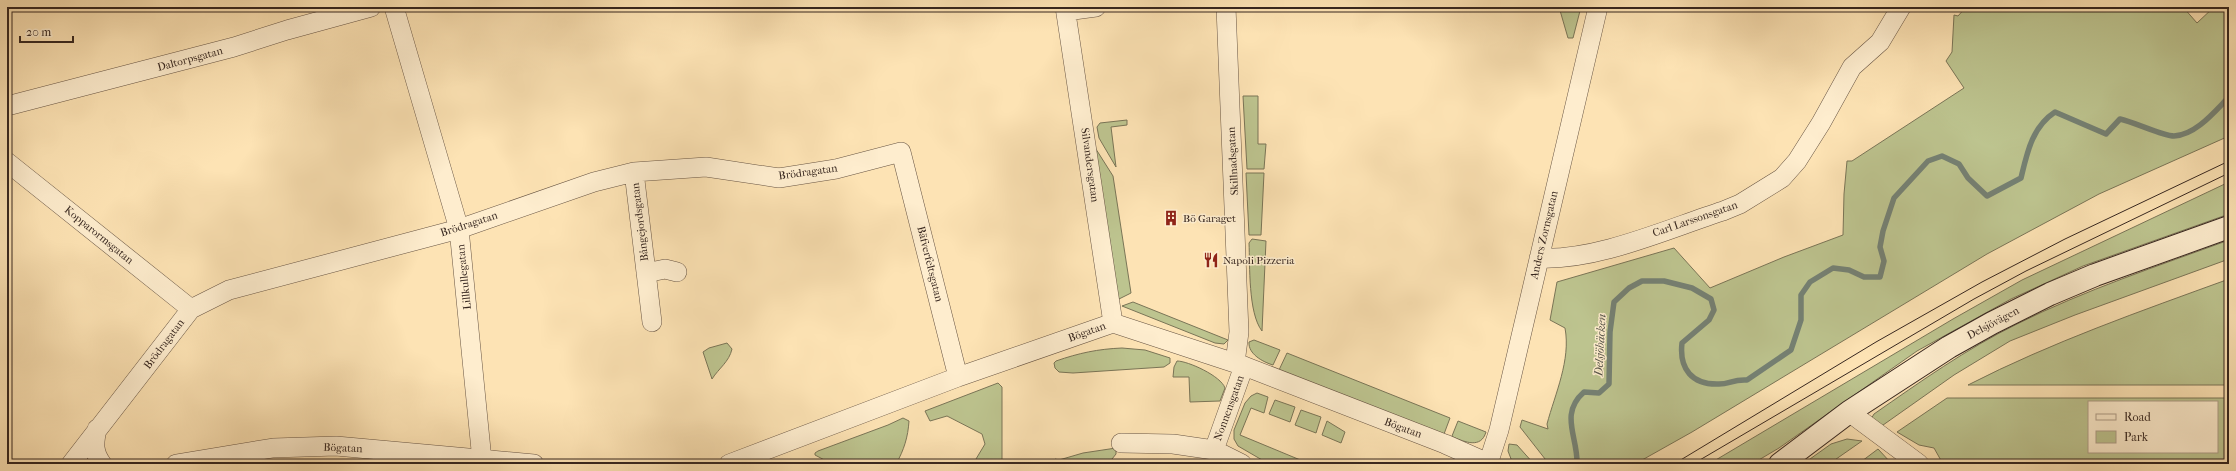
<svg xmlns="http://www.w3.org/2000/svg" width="2236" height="471" font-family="'IM FELL French Canon',serif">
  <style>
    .green { fill: #bdc48f; stroke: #7a7557; fill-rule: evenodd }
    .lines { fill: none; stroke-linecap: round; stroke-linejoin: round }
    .stream { stroke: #758174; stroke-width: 5.5 }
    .street-casing { stroke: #685544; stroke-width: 20 }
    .secondary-casing { stroke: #36261f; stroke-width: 24 }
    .street { stroke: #feedce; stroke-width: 19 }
    .secondary { stroke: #feedce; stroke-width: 22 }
    .tram { stroke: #36261f; stroke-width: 1 }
    .labels { text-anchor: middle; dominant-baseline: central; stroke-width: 3; stroke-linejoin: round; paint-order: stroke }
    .street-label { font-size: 11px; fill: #36261f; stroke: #feedce }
    .poi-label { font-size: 11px; fill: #36261f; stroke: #feedce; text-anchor: start }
    .water-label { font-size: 12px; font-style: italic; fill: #56544a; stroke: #feedce }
  </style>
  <rect width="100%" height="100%" fill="#fde3b4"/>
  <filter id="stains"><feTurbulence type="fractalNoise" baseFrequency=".005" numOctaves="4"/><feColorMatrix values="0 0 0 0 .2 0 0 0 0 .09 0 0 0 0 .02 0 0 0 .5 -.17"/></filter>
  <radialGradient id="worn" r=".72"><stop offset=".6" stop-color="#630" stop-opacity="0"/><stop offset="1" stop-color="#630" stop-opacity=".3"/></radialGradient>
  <!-- green -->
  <path class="green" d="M1559 7H1581L1573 38H1568Z
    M1966 7H2183L2197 23 2214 7H2229V136L2099 194 1987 254 1692 432 1635 464H1549L1520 427 1522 420 1548 429 1547 424C1555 394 1571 360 1565 328L1550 320 1557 282 1674 248 1710 288 1784 257 1843 235 1844 194 1847 161H1852L1964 88 1946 61 1952 52 1954 15 1958 16Z
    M1243 96H1258V144H1266L1264 169H1247Z
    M1127 120V125L1111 127 1116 167 1099 138 1097 127 1100 123Z
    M1094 146 1113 176 1131 293 1117 300Z
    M1246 173H1264L1261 235H1249Z
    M2229 182V214L2083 266 2011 299 1917 351 1779 448 1752 464H1709L1953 319 2022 280Z
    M1252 239 1266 241 1262 331C1248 313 1250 265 1249 243Z
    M2229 240V259L2075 315 2010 341 1954 375 1876 430 1871 419 1874 414C1920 382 1966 349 2017 324 2085 290 2158 266 2229 240Z
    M2229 279V385H1968C2052 342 2141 311 2229 279Z
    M1133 302 1228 340 1224 344 1215 343 1122 306Z
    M1254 340 1280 350 1273 365C1263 362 1248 354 1249 342Z
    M727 343 732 349C729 362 719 368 712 379L703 352 709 348Z
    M1122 348 1145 350 1170 358V363L1164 367 1073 373 1059 372 1055 368 1054 363 1056 361C1079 353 1098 349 1122 348Z
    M1287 353 1450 418 1444 434 1279 370Z
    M1177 361C1188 361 1221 376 1225 388L1220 401 1190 402 1189 377H1173L1174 367Z
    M998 383 1002 387V459L999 464H973L985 444 982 434 947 416 930 421 925 411Z
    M1257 393 1268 397 1264 413 1251 408 1240 435 1310 464H1269L1238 446 1234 439V430L1245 403 1251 396Z
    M1947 398H2229V464H1943L1934 448 1919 445 1897 432ZM2089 402H2217V452H2089Z
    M1275 400 1295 407 1290 422 1269 414Z
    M1301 410 1321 417 1316 433 1295 425Z
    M903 418 909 421C908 437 904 450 896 464H832L815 455V453L818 451 888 425Z
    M1327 421 1345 432 1341 443 1322 435Z
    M1458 421 1486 432C1481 449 1465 442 1453 437L1452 436Z
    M1847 439 1862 441 1829 464H1803L1831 444Z
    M1509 444 1517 445 1534 464H1513L1508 451Z
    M1116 448V454L1108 464H1052L1055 459 1059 460 1083 453Z
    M1878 449 1892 464H1858Z"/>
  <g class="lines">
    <!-- stream -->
    <path class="stream" d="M1971 462 1977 464
      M1577 464C1578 437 1559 414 1584 392L1599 393 1609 384 1610 332 1614 302 1629 288 1642 281H1664L1692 288 1711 299 1714 310 1709 320 1682 343C1679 369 1692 385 1719 384 1730 384 1733 379 1747 380L1791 350 1801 320V295L1810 282 1833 268 1849 270 1864 277H1880L1884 261 1880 247 1883 231 1894 198 1928 161 1942 156 1959 164 1968 178 1987 196 2021 178C2027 153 2032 127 2055 112L2106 134 2120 119C2134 122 2163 136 2174 136 2196 135 2215 111 2229 97"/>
    <defs>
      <path id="street" d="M394 7 459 229 482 460
        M1065 7 1113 323
        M1226 7 1239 332 1235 363
        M1066 11 1096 7
        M7 106 234 47 287 30 371 7
        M7 162 191 309
        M634 172 652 322
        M1539 258C1597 261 1667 229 1723 211L1740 204 1782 178 1797 161 1821 123 1852 67 1880 42 1901 7
        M646 273 665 269 677 272
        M1849 412 1919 464
        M97 429C94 443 93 452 102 464
        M1121 443 1173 444 1214 450 1242 464
        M1214 450 1244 366
        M71 464 191 309 229 290 459 229 594 182 634 172 706 167 779 178 836 169 901 152 958 377
        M176 464 273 448 336 446 534 464
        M729 464 958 377 1113 323 1244 366 1445 444 1490 464
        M1488 464 1499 430 1598 7"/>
      <path id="secondary" d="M1780 464 1849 412 1949 347 1992 323 2050 294 2095 275 2229 227"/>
    </defs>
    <!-- street casing -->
    <use href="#street" class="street-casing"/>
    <!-- secondary casing -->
    <use href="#secondary" class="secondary-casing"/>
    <!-- street -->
    <use href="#street" class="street"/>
    <!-- secondary -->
    <use href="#secondary" class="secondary"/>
    <!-- tram -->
    <path class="tram" d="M1674 464 1876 342 1982 282 2065 239 2229 161
      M1693 464 1974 299 2026 271 2229 173"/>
  </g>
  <!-- icons -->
  <defs>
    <symbol id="building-bare" viewBox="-9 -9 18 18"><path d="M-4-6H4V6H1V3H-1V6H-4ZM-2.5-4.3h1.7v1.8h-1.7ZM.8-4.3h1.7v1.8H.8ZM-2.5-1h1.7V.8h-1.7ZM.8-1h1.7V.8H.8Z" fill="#8f2418" stroke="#feedce" stroke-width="2.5" paint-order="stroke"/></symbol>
    <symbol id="restaurant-bare" viewBox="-9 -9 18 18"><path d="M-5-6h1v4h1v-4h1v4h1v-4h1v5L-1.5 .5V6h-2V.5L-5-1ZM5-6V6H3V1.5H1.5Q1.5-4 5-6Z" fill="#8f2418" stroke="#feedce" stroke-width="2.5" paint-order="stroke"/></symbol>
  </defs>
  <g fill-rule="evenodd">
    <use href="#building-bare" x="1160" y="207" width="22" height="22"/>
    <use href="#restaurant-bare" x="1200" y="249" width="22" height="22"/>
  </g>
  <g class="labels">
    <!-- street labels -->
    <g class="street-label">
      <text transform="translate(190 59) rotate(-15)">Daltorpsgatan</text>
      <text transform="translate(1233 161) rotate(-93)">Skillnadsgatan</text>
      <text transform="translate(1090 165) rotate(82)">Silvandersgatan</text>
      <text transform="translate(808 172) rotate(-8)">Brödragatan</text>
      <text transform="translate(1695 219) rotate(-19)">Carl Larssonsgatan</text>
      <text transform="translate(640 222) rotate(-97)">Bångejordsgatan</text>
      <text transform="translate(469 224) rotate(-18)">Brödragatan</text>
      <text transform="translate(99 235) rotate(39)">Kopparormsgatan</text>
      <text transform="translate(1544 235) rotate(-77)">Anders Zornsgatan</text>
      <text transform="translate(930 264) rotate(76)">Bäfverfeltsgatan</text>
      <text transform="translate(464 277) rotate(-96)">Lillkullegatan</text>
      <text transform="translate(1993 323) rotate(-28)">Delsjövägen</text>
      <text transform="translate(1087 332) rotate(-20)">Bögatan</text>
      <text transform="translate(164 344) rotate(-53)">Brödragatan</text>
      <text transform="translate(1229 408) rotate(-70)">Nonnensgatan</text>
      <text transform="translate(1403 428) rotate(20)">Bögatan</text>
      <text transform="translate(343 448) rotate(2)">Bögatan</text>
    </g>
    <!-- poi labels -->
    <g class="poi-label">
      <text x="1183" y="218">Bö Garaget</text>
      <text x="1223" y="260">Napoli Pizzeria</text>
    </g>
    <!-- water labels -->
    <g class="water-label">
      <text transform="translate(1600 345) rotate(-87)">Delsjöbäcken</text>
    </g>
  </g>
  <!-- margin -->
  <rect width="2236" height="471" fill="none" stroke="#fde3b4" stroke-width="24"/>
  <rect x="8" y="8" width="2220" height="455" fill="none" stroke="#36261f" stroke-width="2"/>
  <rect x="12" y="12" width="2212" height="447" fill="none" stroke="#36261f"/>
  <!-- legend -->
  <rect x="2088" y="401" width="130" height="52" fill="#feedce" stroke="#ae9d88"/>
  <rect x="2096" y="414" width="20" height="6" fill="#feedce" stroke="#ae9d88"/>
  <text x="2124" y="421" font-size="12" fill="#36261f">Road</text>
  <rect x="2096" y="431" width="20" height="12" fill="#bdc48f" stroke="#ae9d88"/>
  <text x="2124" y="441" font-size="12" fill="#36261f">Park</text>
  <!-- scale -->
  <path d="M20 36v6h53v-6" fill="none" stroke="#36261f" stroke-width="2"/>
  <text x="26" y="36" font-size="12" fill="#36261f" stroke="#feedce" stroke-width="3" paint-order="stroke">20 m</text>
  <rect width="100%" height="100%" filter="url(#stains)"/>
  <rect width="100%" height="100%" fill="url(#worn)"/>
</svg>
